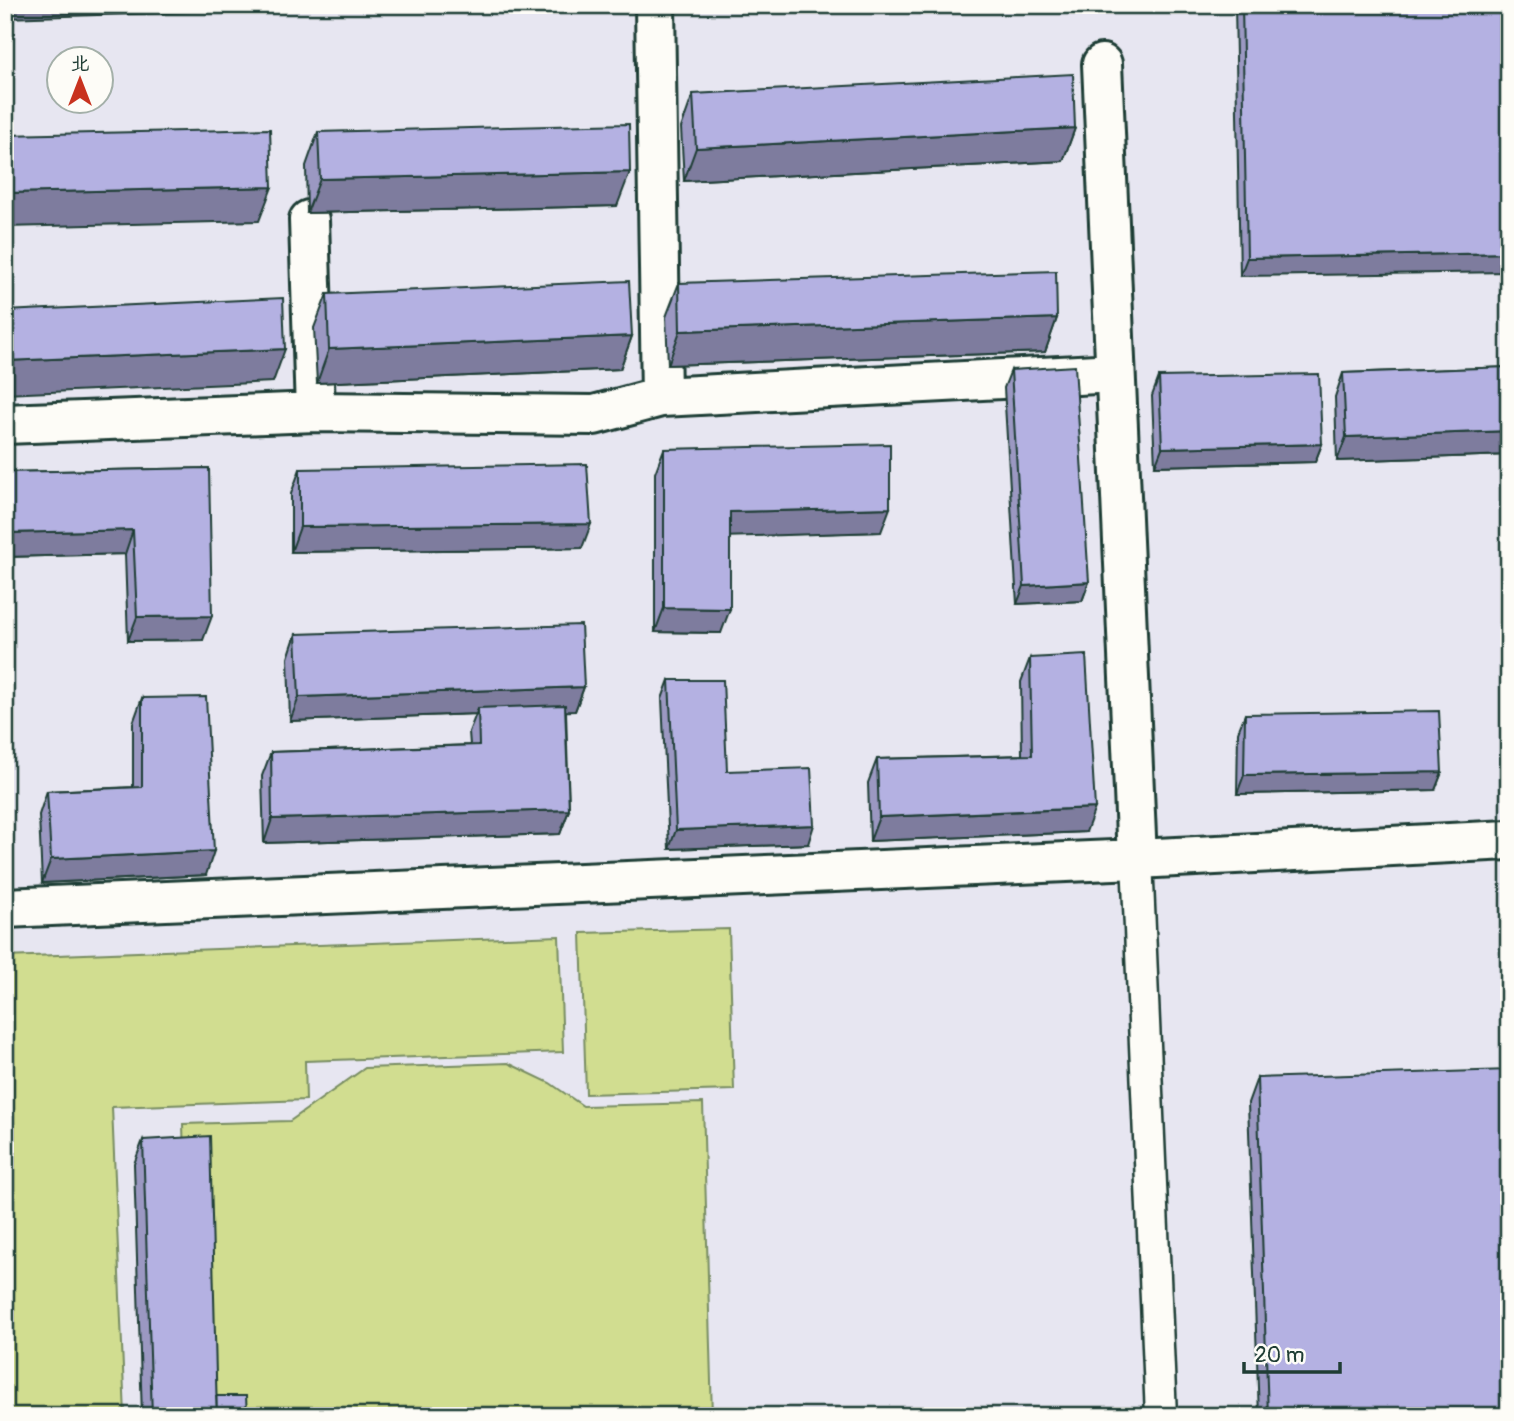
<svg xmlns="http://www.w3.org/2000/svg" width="1514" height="1421" font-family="Pangolin,'LXGW WenKai TC',sans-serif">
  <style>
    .built { fill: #e7e6f1; fill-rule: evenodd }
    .green { fill: #d1dd90; stroke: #788d62; stroke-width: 2 }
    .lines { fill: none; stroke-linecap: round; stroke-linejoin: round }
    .pedestrian-casing { stroke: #1f3d34; stroke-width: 35 }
    .minor-casing { stroke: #1f3d34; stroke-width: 44 }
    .pedestrian { stroke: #fdfcf7; stroke-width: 30 }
    .minor { stroke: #fdfcf7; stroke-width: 38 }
    .wall { fill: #9b98c2; stroke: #1f3d34; stroke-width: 2 }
    .shaded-wall { fill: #7e7c9e; stroke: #1f3d34; stroke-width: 2 }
    .building { fill: #b4b1e2; stroke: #1f3d34; stroke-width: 2 }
  </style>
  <rect width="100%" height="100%" fill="#fdfcf7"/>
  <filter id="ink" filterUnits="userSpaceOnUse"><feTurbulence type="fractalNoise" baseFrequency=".0143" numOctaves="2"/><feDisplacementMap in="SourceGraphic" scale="14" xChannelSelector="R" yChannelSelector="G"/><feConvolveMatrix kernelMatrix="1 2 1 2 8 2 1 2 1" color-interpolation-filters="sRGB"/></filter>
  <g filter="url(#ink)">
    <!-- built -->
    <path class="built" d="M5 5H1509V1416H5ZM60 60H102V102H60Z"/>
    <!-- green -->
    <path class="green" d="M729 929 734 1090 586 1094 581 933Z
      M559 936 563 1052 305 1061 306 1100 112 1107 125 1416H5V957Z
      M508 1063 550 1083 583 1106 703 1103 712 1416H192L183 1124 290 1121 365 1068Z"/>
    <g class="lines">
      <defs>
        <path id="pedestrian" d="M1137 859 1161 1416"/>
        <path id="minor" d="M655 5 661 397
          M1102 64 1137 859
          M309 220 315 412
          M5 424 315 412 594 415 661 397 1115 373
          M5 908 1137 859 1509 840"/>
      </defs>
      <!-- pedestrian casing -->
      <use href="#pedestrian" class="pedestrian-casing"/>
      <!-- minor casing -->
      <use href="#minor" class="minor-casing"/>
      <!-- pedestrian -->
      <use href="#pedestrian" class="pedestrian"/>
      <!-- minor -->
      <use href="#minor" class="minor"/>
    </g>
    <!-- wall -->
    <path class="wall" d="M1235 5H1509L1240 276Z
      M693 94 1075 128 1063 161 684 181 681 128Z
      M318 132 617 206 307 213 306 166Z
      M679 283 1057 318 1045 352 668 365 666 317Z
      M327 294 632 336 620 369 317 383 314 328Z
      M1509 367V455L1337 461 1335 397 1343 373Z
      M1011 370 1089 582 1082 601 1017 604 1004 388Z
      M1159 377 1322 444 1315 462 1155 466 1152 396Z
      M664 449 881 532 730 536 721 633 655 632V473Z
      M209 468 203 640 128 641 125 554 5 557V472Z
      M300 469 582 548 291 552V494Z
      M296 634 584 687 575 711H566L569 810 560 834 264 843 262 776 271 752 470 745 469 732 476 714 290 721 288 658Z
      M1030 658 1086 832 870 841 868 783 877 759 1022 755 1021 682Z
      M669 680 727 771 808 844 669 849 662 699Z
      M142 698 206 875 42 883 39 815 47 791 133 787V723Z
      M1245 714 1442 772 1435 790 1237 794 1238 732Z
      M1257 1078 1509 1416H1259L1248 1103Z
      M143 1140 216 1396 247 1416H142L134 1164Z"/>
    <!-- shaded-wall -->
    <path class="shaded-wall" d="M5 5H223L221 11 5 18Z
      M1075 128 1063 161 684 181 696 148Z
      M630 172 617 206 307 213 320 179Z
      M272 187 259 221 5 227V193Z
      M1509 253V272L1240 276 1247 258Z
      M1057 318 1045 352 668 365 680 331Z
      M632 336 620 369 317 383 329 349Z
      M285 349 273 382 5 394V361Z
      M1509 431V455L1337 461 1346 437Z
      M1322 444 1315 462 1155 466 1162 448Z
      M890 508 881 532 721 537 730 512Z
      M591 524 582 548 291 552 300 527Z
      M133 530 125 554 5 557V533Z
      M1089 582 1082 601 1017 604 1024 586Z
      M664 608 730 609 721 633 655 632Z
      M212 616 203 640 128 641 137 617Z
      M584 687 575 711 478 714V708L476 714 290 721 299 697Z
      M1442 772 1435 790 1237 794 1244 775Z
      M1095 808 1086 832 870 841 879 817Z
      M569 810 560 834 264 843 272 819Z
      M814 825 808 844 669 849 676 830Z
      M214 851 206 875 42 883 51 859Z"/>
    <!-- building -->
    <path class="building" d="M1242 5H1509V253L1247 258Z
      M1073 74 1075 128 696 148 693 94Z
      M629 124 630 172 320 179 318 132Z
      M270 129 272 187 5 193V135Z
      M1056 271 1057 318 680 331 679 283Z
      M629 281 632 336 329 349 327 294Z
      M283 298 285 349 5 361V311Z
      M1075 366 1089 582 1024 586 1011 370Z
      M1509 367V431L1346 437 1343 373Z
      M1319 374 1322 444 1162 448 1159 377Z
      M890 444V508L730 512V609L664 608V449Z
      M587 464 591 524 300 527V469Z
      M209 468 212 616 137 617 133 530 5 533V472Z
      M581 625 584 687 299 697 296 634Z
      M1086 655 1095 808 879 817 877 759 1032 755 1030 658Z
      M669 680H723L727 771 811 768 814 825 676 830Z
      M206 697 214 851 51 859 47 791 142 787V698Z
      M565 705 569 810 272 819 271 752 479 745 478 708Z
      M1439 711 1442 772 1244 775 1245 714Z
      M5 816 8 862H5Z
      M1509 1070V1416H1268L1257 1078Z
      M210 1136 217 1416H152L143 1140Z
      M216 1396H246L247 1416H217Z"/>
  </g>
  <!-- margin -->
  <rect width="1514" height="1421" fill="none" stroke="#fdfcf7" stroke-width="28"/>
  <rect x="14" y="14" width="1486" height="1393" fill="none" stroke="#1f3d34" stroke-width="2.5" filter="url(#ink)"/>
  <!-- north arrow -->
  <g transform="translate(80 80)"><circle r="33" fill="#fdfcf7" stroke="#a4b0a9" stroke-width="2"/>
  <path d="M0-5L12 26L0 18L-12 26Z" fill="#c8321e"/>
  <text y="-10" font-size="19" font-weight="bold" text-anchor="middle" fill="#1f3d34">北</text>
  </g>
  <!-- scale -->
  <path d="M1244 1362v10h96v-10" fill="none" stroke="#1f3d34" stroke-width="3.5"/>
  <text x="1255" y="1362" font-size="21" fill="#1f3d34" stroke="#fdfcf7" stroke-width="5" paint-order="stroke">20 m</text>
</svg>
